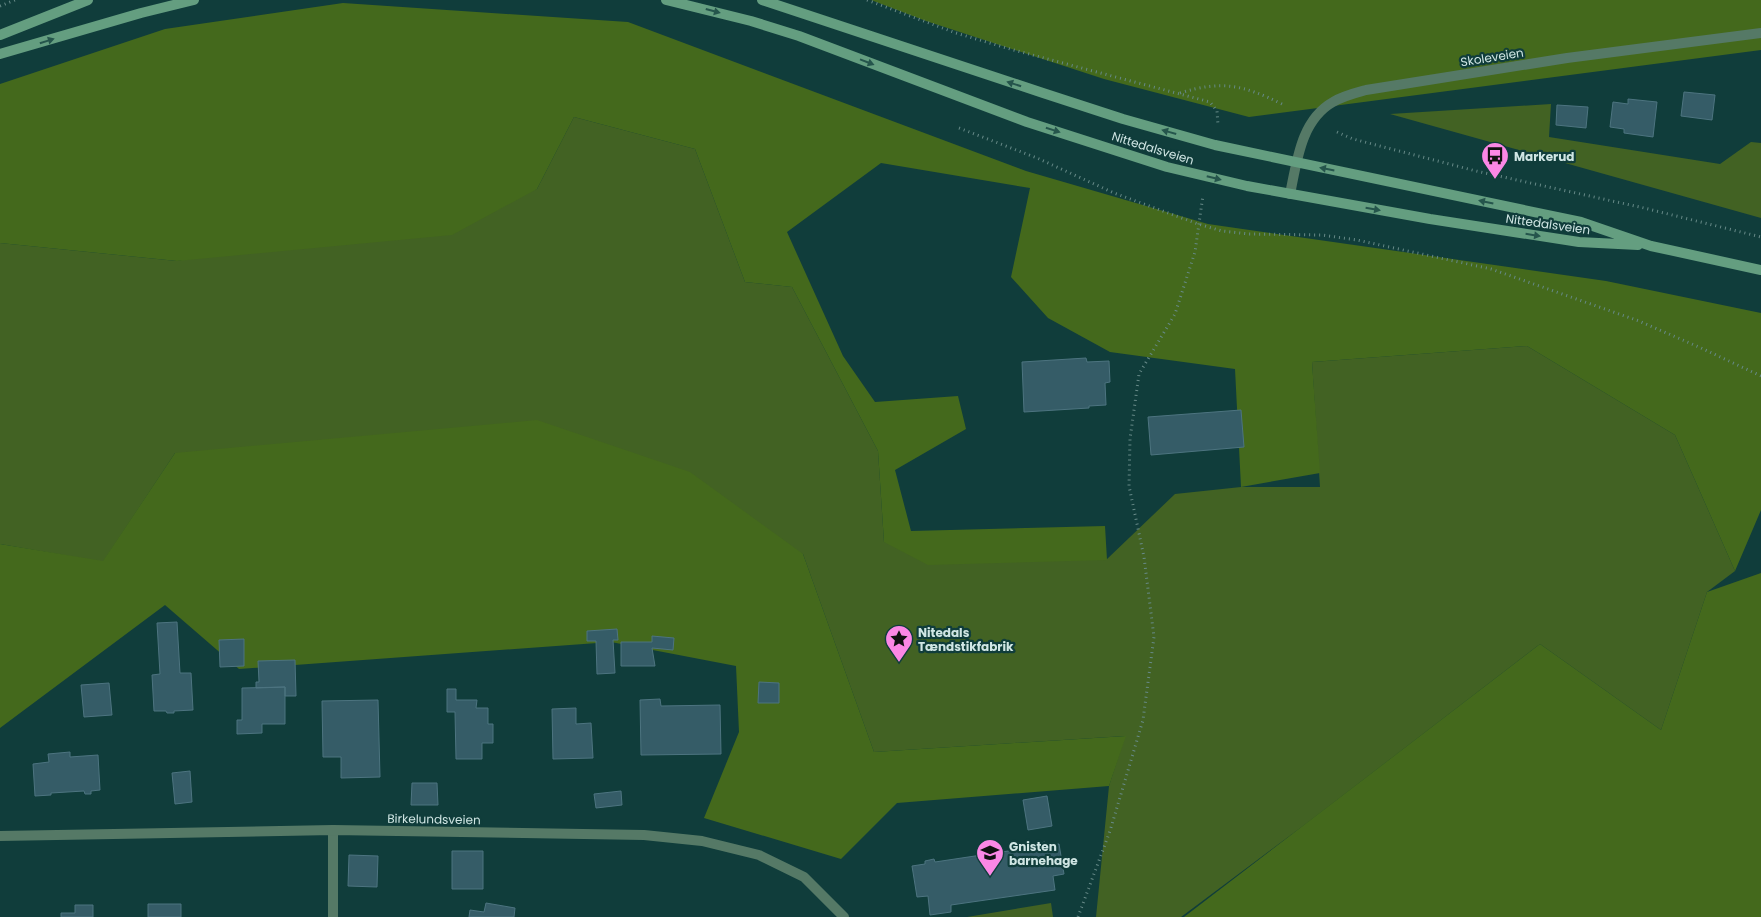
<svg xmlns="http://www.w3.org/2000/svg" width="1761" height="917" font-family="Poppins,sans-serif">
  <style>
    .green { fill: #426223 }
    .forest { fill: #44691c }
    .building { fill: #355c67; stroke: #4d7480 }
    .lines { fill: none; stroke-linecap: round; stroke-linejoin: round }
    .path { stroke: #678a88; stroke-width: 3; stroke-dasharray: 1 4; stroke-linecap: butt }
    .service { stroke: #557966; stroke-width: 10 }
    .minor { stroke: #557966; stroke-width: 10 }
    .secondary { stroke: #649e80; stroke-width: 10 }
    .oneway { fill: #25554c }
    .labels { text-anchor: middle; dominant-baseline: central; stroke-width: 4.5; stroke-linejoin: round; paint-order: stroke }
    .street-label { font-size: 12px; fill: #d0e6e4; stroke: #103d3b }
    .poi-label { font-size: 12px; font-weight: bold; fill: #d0e6e4; stroke: #103d3b; text-anchor: start }
  </style>
  <rect width="100%" height="100%" fill="#103d3b"/>
  <!-- green -->
  <path class="green" d="M1551 104 1549 137 1720 164 1751 142 1761 143V218L1390 114Z
    M574 117 695 149 745 282 792 287 878 451 884 542 1106 560 1175 494 1241 487H1320L1312 362 1527 346 1675 435 1735 571 1707 592 1661 730 1540 644 1307 823 1181 917H1096L1109 786 1125 736 874 752 803 554 175 453 103 562 0 544V243L177 261 537 189Z
    M1051 903 1053 917H967Z"/>
  <!-- forest -->
  <path class="forest" d="M871 0H1761V50L1249 117 1104 79 926 21Z
    M343 3 628 22 1026 171 1208 224 1606 281 1761 313V510L1735 571 1675 435 1527 346 1312 362 1320 473 1241 487 1235 369 1110 352 1048 318 1011 277 1030 188 881 163 787 232 843 356 875 402 958 396 966 429 895 470 911 531 1105 526 1107 560 928 565 884 542 878 451 792 287 745 282 695 149 574 117 537 189 452 235 177 261 0 243V84L165 29Z
    M537 420 690 472 803 554 874 752 1126 736 1109 786 897 803 841 859 704 818 739 732 736 666 611 642 239 669 165 605 0 728V544L103 561 175 453Z
    M1761 573V917H1184L1540 644 1661 730 1707 592Z"/>
  <!-- building -->
  <path class="building" d="M1684 92 1715 95 1712 120 1681 116Z
    M1628 99 1657 102 1653 137 1624 133V129L1610 127 1613 102 1628 104Z
    M1557 105 1588 107 1586 128 1556 125Z
    M1086 358 1087 362 1109 361 1110 382 1105 383 1106 405 1089 406V408L1024 412 1022 362Z
    M1241 410 1244 447 1151 455 1148 417Z
    M177 622 180 673H191L193 710 174 711V713H167L166 711H154L152 675 160 674 157 623Z
    M617 629 618 640H613L615 673 597 674 596 641H587V631Z
    M652 636 674 638 673 650 652 648 655 666H621V642H652Z
    M244 639V666L220 667 219 640Z
    M295 660 296 696H285V687L256 688V682H259L258 661Z
    M759 682 779 683V703H758Z
    M109 683 112 715 84 717 81 685Z
    M285 687V724H262V733L237 734V720H242V688Z
    M447 689H456V700H477L476 708H488V724H493V743H482V759H456L455 712H447Z
    M660 699 661 706 720 705 721 754 641 755 640 700Z
    M378 700 380 777 341 778V757H323L322 701Z
    M576 708V724L591 723 593 758 553 759 552 709Z
    M70 752V757L98 755 100 790 91 791V794H85L84 791 51 793V795L35 796 33 764 49 762 48 754Z
    M190 771 192 802 175 804 172 773Z
    M412 783H437L438 805H411Z
    M621 791 622 805 596 808 594 794Z
    M1047 796 1052 826 1028 830 1023 800Z
    M1045 842V846L1059 844 1064 874 1053 876 1055 890 951 905V912L930 915 928 896 917 897 912 866 925 864V861L934 859 935 862 1035 847V844Z
    M452 851H483V889H452Z
    M349 855 378 856 377 887 348 886Z
    M486 903 515 908 514 917H469L470 910 484 912Z
    M148 904H181V917H148Z
    M75 905H93V917H61V913H75Z"/>
  <g class="lines">
    <!-- path -->
    <path class="path" d="M867 0 956 33 1010 49 1210 102 1217 111 1218 125
      M0 6 15 0
      M1180 93C1222 80 1243 85 1282 104
      M959 128 1037 158 1114 193 1198 224 1222 231 1249 234 1322 235 1357 240 1491 269 1639 321 1701 348 1761 376
      M1337 132 1353 139 1476 171 1644 208 1761 237
      M1078 917 1110 831 1143 720 1154 637 1144 557 1129 486 1130 439 1139 374 1175 314 1195 252 1203 195"/>
    <!-- service -->
    <path class="service" d="M333 830V917"/>
    <!-- minor -->
    <path class="minor" d="M1290 194C1297 161 1301 120 1333 102 1343 96 1355 93 1366 90L1567 58 1761 33
      M0 836 333 830 644 835 702 841 759 855 804 877 844 917"/>
    <!-- secondary -->
    <path class="secondary" d="M666 0 751 21 799 36 1027 122 1167 167 1247 186 1430 219 1579 242 1638 245
      M762 0 1043 93 1123 119 1215 145 1581 222 1651 246 1761 270
      M0 35 88 0
      M0 54 141 13 194 0"/>
  </g>
  <!-- one-way arrows -->
  <defs><path id="oneway-solid" d="M-6-.8H1V-3.2L6.5 0L1 3.2V.8H-6Z" transform="scale(1.25)"/></defs>
  <g class="oneway">
    <use href="#oneway-solid" transform="translate(713 11) rotate(15)"/>
    <use href="#oneway-solid" transform="translate(47 41) rotate(-17)"/>
    <use href="#oneway-solid" transform="translate(867 62) rotate(21)"/>
    <use href="#oneway-solid" transform="translate(1014 84) rotate(-162)"/>
    <use href="#oneway-solid" transform="translate(1053 130) rotate(18)"/>
    <use href="#oneway-solid" transform="translate(1169 132) rotate(-164)"/>
    <use href="#oneway-solid" transform="translate(1327 169) rotate(-169)"/>
    <use href="#oneway-solid" transform="translate(1214 178) rotate(14)"/>
    <use href="#oneway-solid" transform="translate(1486 202) rotate(-168)"/>
    <use href="#oneway-solid" transform="translate(1373 209) rotate(10)"/>
    <use href="#oneway-solid" transform="translate(1533 235) rotate(9)"/>
  </g>
  <!-- icons -->
  <defs>
    <symbol id="bus-pin" viewBox="-11 -11 22 30"><path d="M0 17L-7.5 6A9.5 9.5 0 1 1 7.5 6Z" fill="#fb87e5" stroke="#103d3b"/><path d="M-5-6H5V4H4V6H2V4H-2V6H-4V4H-5ZM-3.5-4V0h7V-4ZM-3.5 1.2v1.5H-2V1.2ZM2 1.2v1.5H3.5V1.2Z" fill="#111"/></symbol>
    <symbol id="sight-pin" viewBox="-11 -11 22 30"><path d="M0 17L-7.5 6A9.5 9.5 0 1 1 7.5 6Z" fill="#fb87e5" stroke="#103d3b"/><path d="M0-6L1.8-2.2L6-1.7L2.9 1.2L3.7 5.4L0 3.3L-3.7 5.4L-2.9 1.2L-6-1.7L-1.8-2.2Z" fill="#111"/></symbol>
    <symbol id="school-pin" viewBox="-11 -11 22 30"><path d="M0 17L-7.5 6A9.5 9.5 0 1 1 7.5 6Z" fill="#fb87e5" stroke="#103d3b"/><path d="M0-5L7-2L0 1L-7-2ZM-4 1L0 2.5L4 1V4Q0 6-4 4Z" fill="#111"/></symbol>
  </defs>
  <g fill-rule="evenodd">
    <use href="#bus-pin" x="1479" y="140" width="32" height="43"/>
    <use href="#sight-pin" x="883" y="623" width="32" height="43"/>
    <use href="#school-pin" x="974" y="837" width="32" height="43"/>
  </g>
  <g class="labels">
    <!-- street labels -->
    <g class="street-label">
      <text transform="translate(1492 57) rotate(-9)">Skoleveien</text>
      <text transform="translate(1153 148) rotate(17)">Nittedalsveien</text>
      <text transform="translate(1548 224) rotate(8)">Nittedalsveien</text>
      <text transform="translate(434 819) rotate(1)">Birkelundsveien</text>
    </g>
    <!-- poi labels -->
    <g class="poi-label">
      <text x="1514" y="156">Markerud</text>
      <text x="918" y="632">Nitedals<tspan x="918" dy="14">Tændstikfabrik</tspan></text>
      <text x="1009" y="846">Gnisten<tspan x="1009" dy="14">barnehage</tspan></text>
    </g>
  </g>
</svg>
